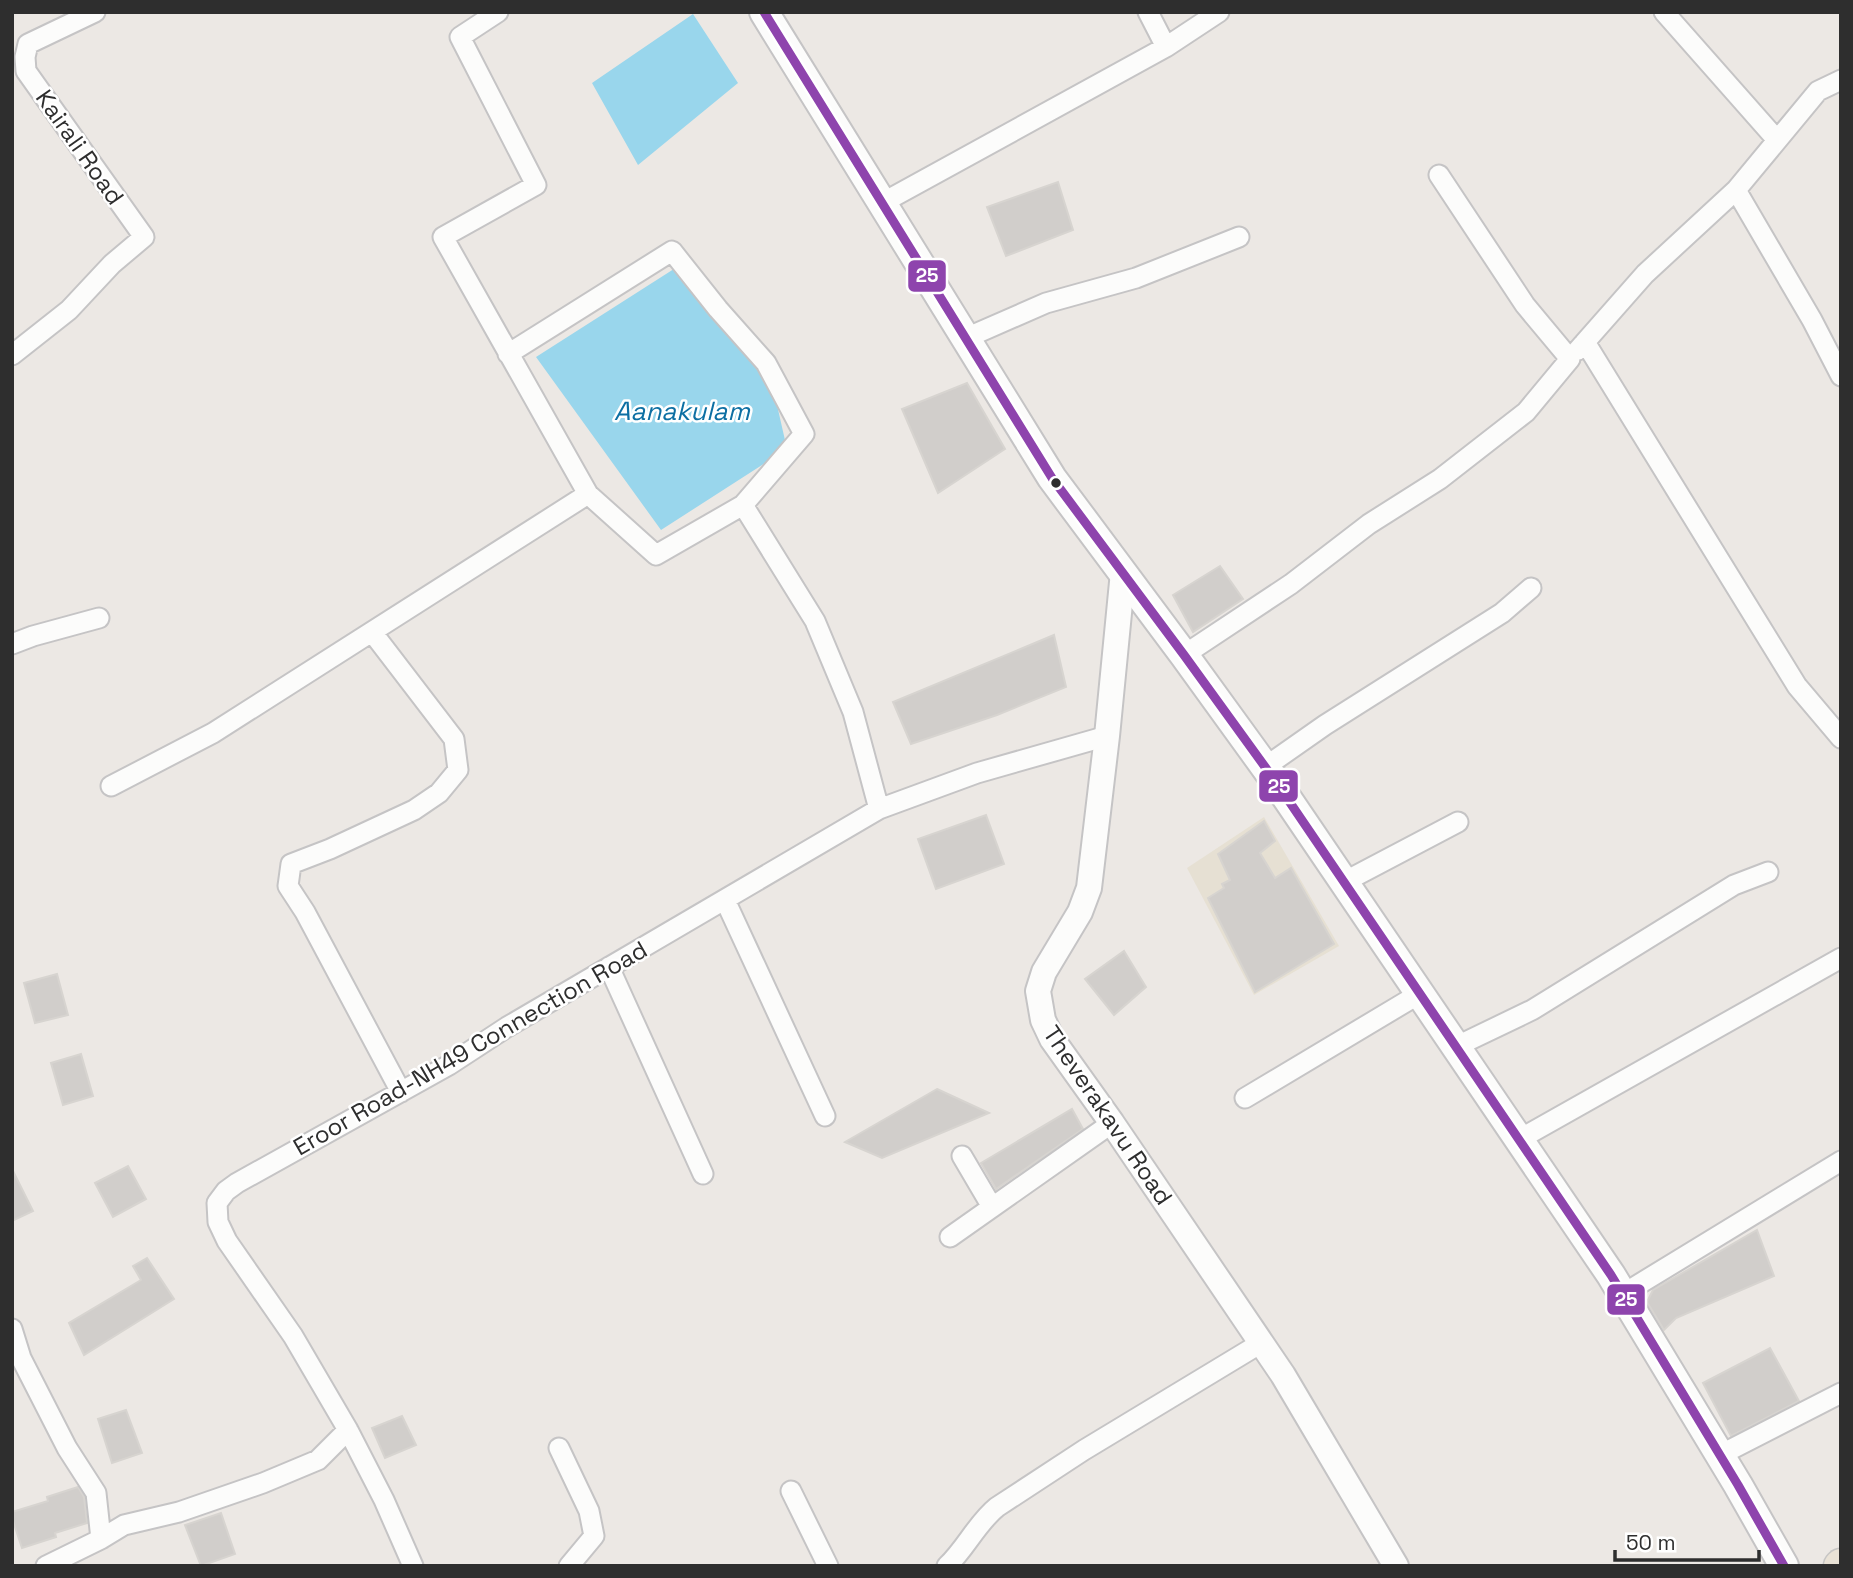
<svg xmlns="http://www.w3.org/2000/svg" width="1853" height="1578" font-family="'Space Grotesk',sans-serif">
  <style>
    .education { fill: #e6e0d3 }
    .water { fill: #99d6ec }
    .building { fill: #d1cecb; stroke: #d7d4d0; stroke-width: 2 }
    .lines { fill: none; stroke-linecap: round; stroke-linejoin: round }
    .minor-casing { stroke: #c5c4c5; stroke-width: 23 }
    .tertiary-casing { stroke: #c5c4c5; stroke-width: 28 }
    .secondary-casing { stroke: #c5c4c5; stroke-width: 32 }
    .trunk-casing { stroke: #c6c5c4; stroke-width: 35 }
    .minor { stroke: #fcfcfb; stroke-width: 19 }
    .tertiary { stroke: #fcfcfb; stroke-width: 24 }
    .secondary { stroke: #fcfcfb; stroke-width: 28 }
    .trunk { stroke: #e9e2d6; stroke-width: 32 }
    .bus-1-casing { stroke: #fff; stroke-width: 14 }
    .bus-1 { stroke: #8e44ad; stroke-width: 9 }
    .bus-dot { fill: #2e2e2e; stroke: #fff; stroke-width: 2.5 }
    .labels { text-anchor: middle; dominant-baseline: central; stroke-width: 5; stroke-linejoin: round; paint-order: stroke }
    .street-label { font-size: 24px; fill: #2e2e2e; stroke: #fff }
    .water-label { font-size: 26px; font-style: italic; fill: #0d6fa3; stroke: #fff }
    .line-badge { stroke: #fff; stroke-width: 2.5 }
    .badge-label { font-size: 19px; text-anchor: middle; font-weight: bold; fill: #fff }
  </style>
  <rect width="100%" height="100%" fill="#ece8e4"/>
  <!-- education -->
  <path class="education" d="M1264 817 1339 946 1254 995 1187 868Z"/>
  <!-- water -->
  <path class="water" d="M693 14 738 83 638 165 592 83Z
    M677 267 772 383 787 449 661 530 536 357Z"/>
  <!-- building -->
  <path class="building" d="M1058 182 1073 230 1006 256 987 207Z
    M967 383 1005 449 938 493 902 409Z
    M1220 566 1243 599 1193 632 1173 595Z
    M1054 635 1066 687 997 715 911 744 893 702Z
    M986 815 1004 864 936 889 918 839Z
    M1264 821 1275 841 1260 853 1275 878 1291 868 1334 944 1255 992 1208 898 1224 888 1222 884 1230 880 1218 854Z
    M1124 951 1146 987 1114 1015 1085 979Z
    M57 974 68 1015 35 1023 24 983Z
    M81 1054 93 1096 63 1105 51 1063Z
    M937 1089 989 1113 882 1158 845 1142Z
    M1072 1109 1083 1129 996 1189 981 1163Z
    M128 1166 146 1199 113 1217 95 1183Z
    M12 1169 33 1211 12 1221Z
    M1757 1230 1774 1276 1676 1318 1664 1330 1647 1302 1653 1290Z
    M147 1258 174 1299 84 1355 69 1323 141 1280 133 1266Z
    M1770 1348 1799 1401 1731 1436 1703 1383Z
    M126 1410 142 1453 112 1463 98 1419Z
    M402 1416 416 1445 385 1458 372 1428Z
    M78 1487 84 1497 87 1523 55 1533 56 1537 22 1548 12 1518V1512L48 1501 47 1497Z
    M221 1513 235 1554 201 1566 185 1525Z"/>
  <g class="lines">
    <defs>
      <path id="minor" d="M498 12 460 37 536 185 443 237 588 494 656 555 743 505 815 621 853 712 879 809
        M1664 12 1777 140
        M1166 47 1219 12
        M1736 190 1812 320 1841 376
        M882 203 1166 47 1148 12
        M966 338 1046 303 1136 278 1239 237
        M1585 342 1797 686 1841 738
        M1578 350 1645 274 1736 190 1818 91 1841 80
        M508 354 672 251 718 309 766 363 804 434 743 505
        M12 355 69 310 112 264 144 237 26 71 25 57 28 44 95 12
        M372 632 454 739 458 770 439 793 414 810 330 849 291 864 288 886 305 912 401 1092
        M12 644 33 636 99 618
        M1184 655 1291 584 1369 524 1440 479 1526 412 1570 359 1525 305 1439 175
        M1265 767 1325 725 1502 613 1531 588
        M111 786 213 733 588 494
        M1344 882 1458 822
        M725 900 825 1116
        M609 967 703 1174
        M1455 1047 1532 1010 1734 885 1768 872
        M1245 1098 1419 994
        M1518 1140 1841 958
        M962 1156 992 1207
        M950 1237 1112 1123
        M1623 1294 1841 1161
        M12 1329 21 1358 67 1448 96 1493 101 1539 46 1566
        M559 1448 589 1511 594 1536 569 1566
        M1720 1455 1841 1393
        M791 1491 828 1566
        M101 1539 124 1525 179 1512 263 1483 318 1460 348 1430
        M413 1566 384 1500 348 1430 293 1336 227 1241 218 1222 217 1203 226 1191 237 1183 449 1065 507 1027 879 809 977 773 1107 736
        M947 1566C966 1548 977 1523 997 1507L1084 1450 1261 1343"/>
      <path id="tertiary" d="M1123 572 1107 736 1089 888 1080 912 1044 972 1038 991 1043 1020 1052 1039 1112 1123 1283 1375 1396 1566"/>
      <path id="secondary" d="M764 12 1052 478 1184 655 1276 782 1611 1275 1738 1485 1784 1566"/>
      <path id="trunk" d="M1840 1566 1841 1565"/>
    </defs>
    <!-- minor casing -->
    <use href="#minor" class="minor-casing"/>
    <!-- tertiary casing -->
    <use href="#tertiary" class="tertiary-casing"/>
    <!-- secondary casing -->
    <use href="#secondary" class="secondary-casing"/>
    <!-- trunk casing -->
    <use href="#trunk" class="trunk-casing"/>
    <!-- minor -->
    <use href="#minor" class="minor"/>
    <!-- tertiary -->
    <use href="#tertiary" class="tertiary"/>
    <!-- secondary -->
    <use href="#secondary" class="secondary"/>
    <!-- trunk -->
    <use href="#trunk" class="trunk"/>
    <defs>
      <path id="bus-1" d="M764 12 1052 478 1184 655 1276 782 1611 1275 1738 1485 1784 1566"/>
    </defs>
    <!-- bus-1 casing -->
    <use href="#bus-1" class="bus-1-casing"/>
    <!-- bus-1 -->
    <use href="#bus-1" class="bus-1"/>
  </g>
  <!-- markers -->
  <circle class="bus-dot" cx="1056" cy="483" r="6"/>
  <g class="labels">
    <!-- street labels -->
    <g class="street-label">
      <text transform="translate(80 147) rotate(55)">Kairali Road</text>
      <text transform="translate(470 1048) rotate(-30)">Eroor Road-NH49 Connection Road</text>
      <text transform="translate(1108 1115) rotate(56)">Theverakavu Road</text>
    </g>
    <!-- water labels -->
    <g class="water-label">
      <text x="682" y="411">Aanakulam</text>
    </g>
  </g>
  <g class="line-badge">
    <rect x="907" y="259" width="40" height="34" rx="7" fill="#8e44ad"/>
    <rect x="1258" y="769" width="41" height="34" rx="7" fill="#8e44ad"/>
    <rect x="1606" y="1283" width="40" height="33" rx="7" fill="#8e44ad"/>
  </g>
  <g class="badge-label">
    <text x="927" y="282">25</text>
    <text x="1279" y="793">25</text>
    <text x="1626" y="1306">25</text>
  </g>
  <!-- border -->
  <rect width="1853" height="1578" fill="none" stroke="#2e2e2e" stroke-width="28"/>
  <!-- scale -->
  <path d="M1615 1550v10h144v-10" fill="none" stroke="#2e2e2e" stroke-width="3.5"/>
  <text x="1626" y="1550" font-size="21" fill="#2e2e2e" stroke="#ffffff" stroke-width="5" paint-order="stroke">50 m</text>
</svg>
